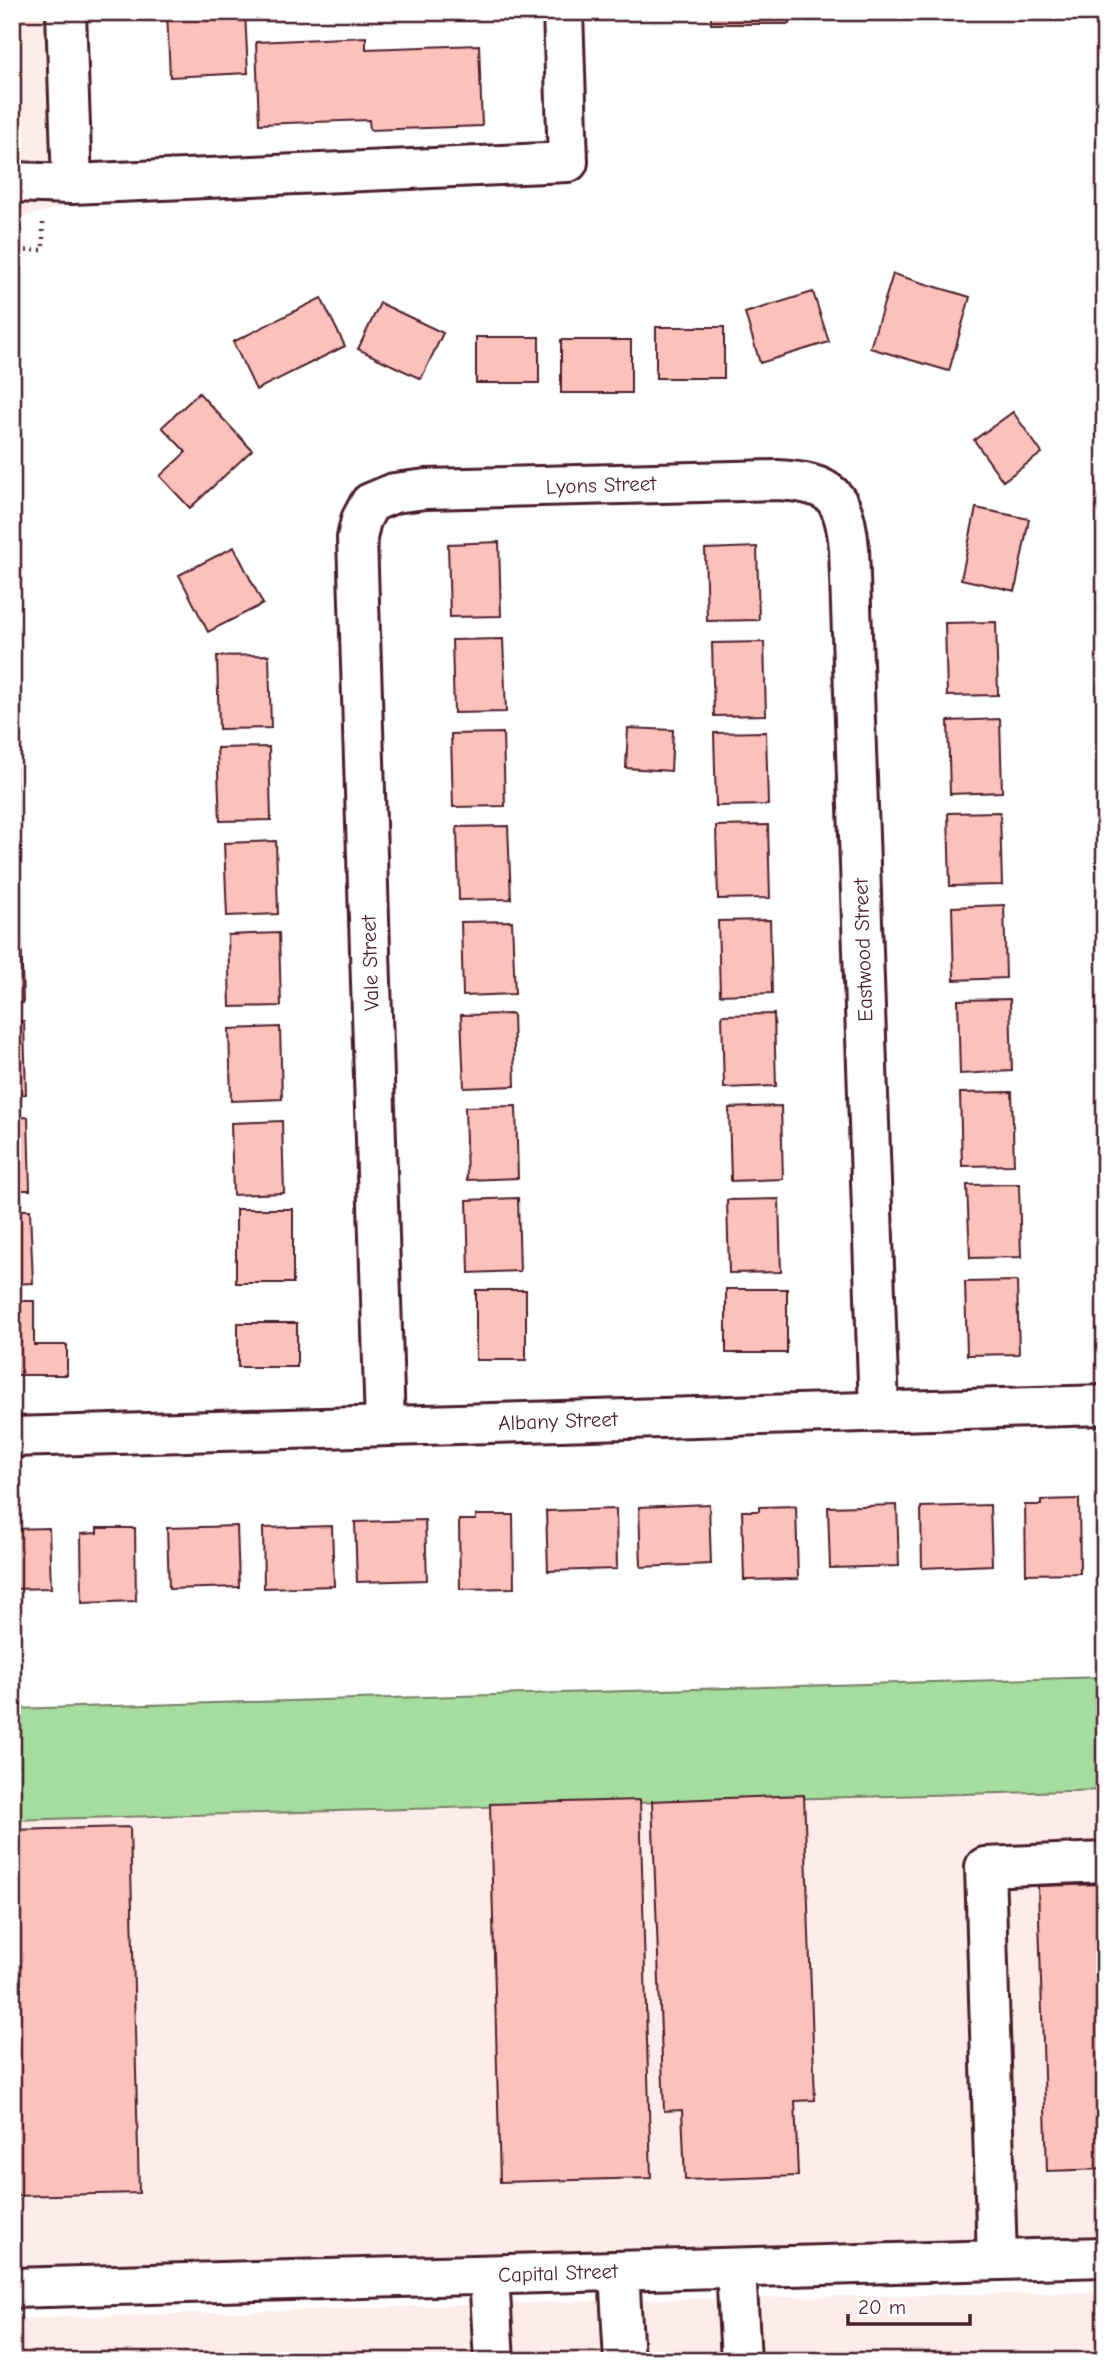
<svg xmlns="http://www.w3.org/2000/svg" width="1117" height="2373" font-family="'Comic Neue',sans-serif">
  <style>
    .built { fill: #feeceb }
    .green { fill: #a5dc9f; stroke: #787e65; stroke-width: 2 }
    .building { fill: #fdc1bb; stroke: #4a1f2b; stroke-width: 2 }
    .lines { fill: none; stroke-linecap: round; stroke-linejoin: round }
    .minor-casing { stroke: #4a1f2b; stroke-width: 44 }
    .path { stroke: #4a1f2b; stroke-width: 4.5; stroke-dasharray: 2 5; stroke-linecap: butt }
    .minor { stroke: #fff; stroke-width: 38 }
    .labels { text-anchor: middle; dominant-baseline: central; stroke-width: 5; stroke-linejoin: round; paint-order: stroke }
    .street-label { font-size: 21px; fill: #4a1f2b; stroke: #fff }
  </style>
  <rect width="100%" height="100%" fill="#fff"/>
  <filter id="ink" filterUnits="userSpaceOnUse"><feTurbulence type="fractalNoise" baseFrequency=".0143" numOctaves="2"/><feDisplacementMap in="SourceGraphic" scale="14" xChannelSelector="R" yChannelSelector="G"/><feConvolveMatrix kernelMatrix="1 2 1 2 8 2 1 2 1" color-interpolation-filters="sRGB"/></filter>
  <g filter="url(#ink)">
    <!-- built -->
    <path class="built" d="M12 12H54L61 207 12 220Z
      M1105 1790V2242L12 2272V1820Z
      M1105 2292V2361H12V2319L627 2300Z"/>
    <!-- green -->
    <path class="green" d="M1105 1677V1790L12 1820V1709Z"/>
    <!-- building -->
    <path class="building" d="M167 12H245L248 73 170 77Z
      M711 12H789V24H711Z
      M808 12H915V15L808 16Z
      M366 37V49L479 45 482 126 370 130 369 120 259 124 256 42Z
      M893 274 970 297 949 371 870 348Z
      M813 292 829 342 760 363 745 313Z
      M321 298 345 346 256 390 233 342Z
      M380 303 443 333 421 379 358 349Z
      M656 327H724V378H656Z
      M476 337H539V383H476Z
      M561 340H631V393H561Z
      M199 393 252 450 190 508 160 476 186 452 162 427Z
      M1013 412 1042 453 1003 481 974 440Z
      M976 508 1029 519 1015 591 961 579Z
      M499 542 501 616 450 617 448 544Z
      M234 547 263 604 208 632 179 575Z
      M757 547 759 620 707 621 705 549Z
      M996 622 998 695 947 696 945 623Z
      M503 639 506 712 454 713 452 640Z
      M764 642 766 715 714 716 712 643Z
      M269 655 271 728 219 729 217 656Z
      M1000 719 1002 792 950 794 948 721Z
      M628 728 673 730 671 771 626 768Z
      M766 732 768 805 716 806 714 733Z
      M503 733 505 806 453 807 451 734Z
      M12 743H15L17 816H12Z
      M269 747 271 820 220 821 217 748Z
      M1000 812 1002 885 950 886 948 813Z
      M768 825 770 898 718 899 716 826Z
      M508 826 511 899 459 900 457 827Z
      M12 837H18L20 910H12Z
      M276 841 278 914 227 916 224 843Z
      M1004 905 1006 978 954 980 952 907Z
      M770 920 772 993 720 995 718 921Z
      M512 921 515 994 463 996 461 922Z
      M12 930H21L23 1003H12Z
      M279 933 281 1006 230 1007 228 935Z
      M1010 999 1012 1071 960 1074 958 1000Z
      M513 1014 515 1086 464 1088 461 1015Z
      M774 1014 776 1086 724 1088 722 1015Z
      M24 1021 26 1094 12 1095V1022Z
      M280 1027 282 1099 231 1101 229 1029Z
      M1012 1092 1014 1165 962 1166 960 1093Z
      M516 1106 518 1178 467 1180 465 1107Z
      M781 1106 783 1179 731 1181 729 1108Z
      M28 1117 30 1190H12V1118Z
      M282 1121 284 1193 233 1195 231 1123Z
      M1019 1184 1021 1257 970 1258 967 1185Z
      M518 1198 520 1271 469 1273 467 1200Z
      M779 1199 781 1272 729 1273 727 1200Z
      M236 1209H293V1283H236Z
      M12 1210H30L33 1283 12 1284Z
      M1017 1281 1019 1354 967 1355 965 1282Z
      M726 1289H787V1353H726Z
      M476 1290H526V1360H476Z
      M12 1301H34V1345H67V1375H12Z
      M238 1323H297V1367H238Z
      M1079 1499 1080 1573 1026 1574 1025 1505H1041V1500Z
      M709 1504 711 1564 641 1567 639 1507Z
      M897 1505 899 1566 830 1568 828 1507Z
      M990 1505 992 1565 922 1568 921 1507Z
      M796 1506 798 1579 744 1580 742 1511H759V1507Z
      M616 1509 617 1569 548 1571 546 1511Z
      M476 1515H513L514 1588 460 1589 459 1520H476Z
      M425 1520 427 1580 357 1582 355 1522Z
      M237 1526 239 1587 169 1589 167 1528Z
      M332 1526 334 1586 264 1588 263 1528Z
      M49 1528 51 1588 12 1589V1529Z
      M97 1528H135L136 1601 82 1603 81 1534 97 1533Z
      M804 1795 815 2100 795 2101 798 2176 685 2180 682 2110 664 2111 652 1801Z
      M640 1800 651 2178 500 2182 490 1804Z
      M130 1827 139 2193 12 2196V1830Z
      M1105 1884V2169L1047 2171 1038 1886Z"/>
    <g class="lines">
      <defs>
        <path id="minor" d="M66 12 72 184
          M12 182 72 184 568 162 563 12
          M385 1426 357 538 361 520 370 503 394 493 426 489 777 480C831 483 844 494 849 548L879 1411
          M12 1437 1105 1405
          M997 2260 985 1867 1105 1862
          M736 2268 741 2361
          M619 2271 624 2361
          M489 2275 494 2361
          M12 2288 1105 2257"/>
      </defs>
      <!-- minor casing -->
      <use href="#minor" class="minor-casing"/>
      <!-- path -->
      <path class="path" d="M12 251 43 250V222"/>
      <!-- minor -->
      <use href="#minor" class="minor"/>
    </g>
  </g>
  <g class="labels">
    <!-- street labels -->
    <g class="street-label">
      <text transform="translate(601 485) rotate(-2)">Lyons Street</text>
      <text transform="translate(863 950) rotate(-92)">Eastwood Street</text>
      <text transform="translate(370 963) rotate(-92)">Vale Street</text>
      <text transform="translate(558 1421) rotate(-2)">Albany Street</text>
      <text transform="translate(558 2273) rotate(-2)">Capital Street</text>
    </g>
  </g>
  <!-- margin -->
  <rect width="1117" height="2373" fill="none" stroke="#fff" stroke-width="42"/>
  <rect x="21" y="21" width="1075" height="2331" fill="none" stroke="#4a1f2b" stroke-width="2.5" filter="url(#ink)"/>
  <!-- scale -->
  <path d="M848 2314v10h122v-10" fill="none" stroke="#4a1f2b" stroke-width="3.5"/>
  <text x="858" y="2314" font-size="21" fill="#4a1f2b" stroke="#ffffff" stroke-width="5" paint-order="stroke">20 m</text>
</svg>
